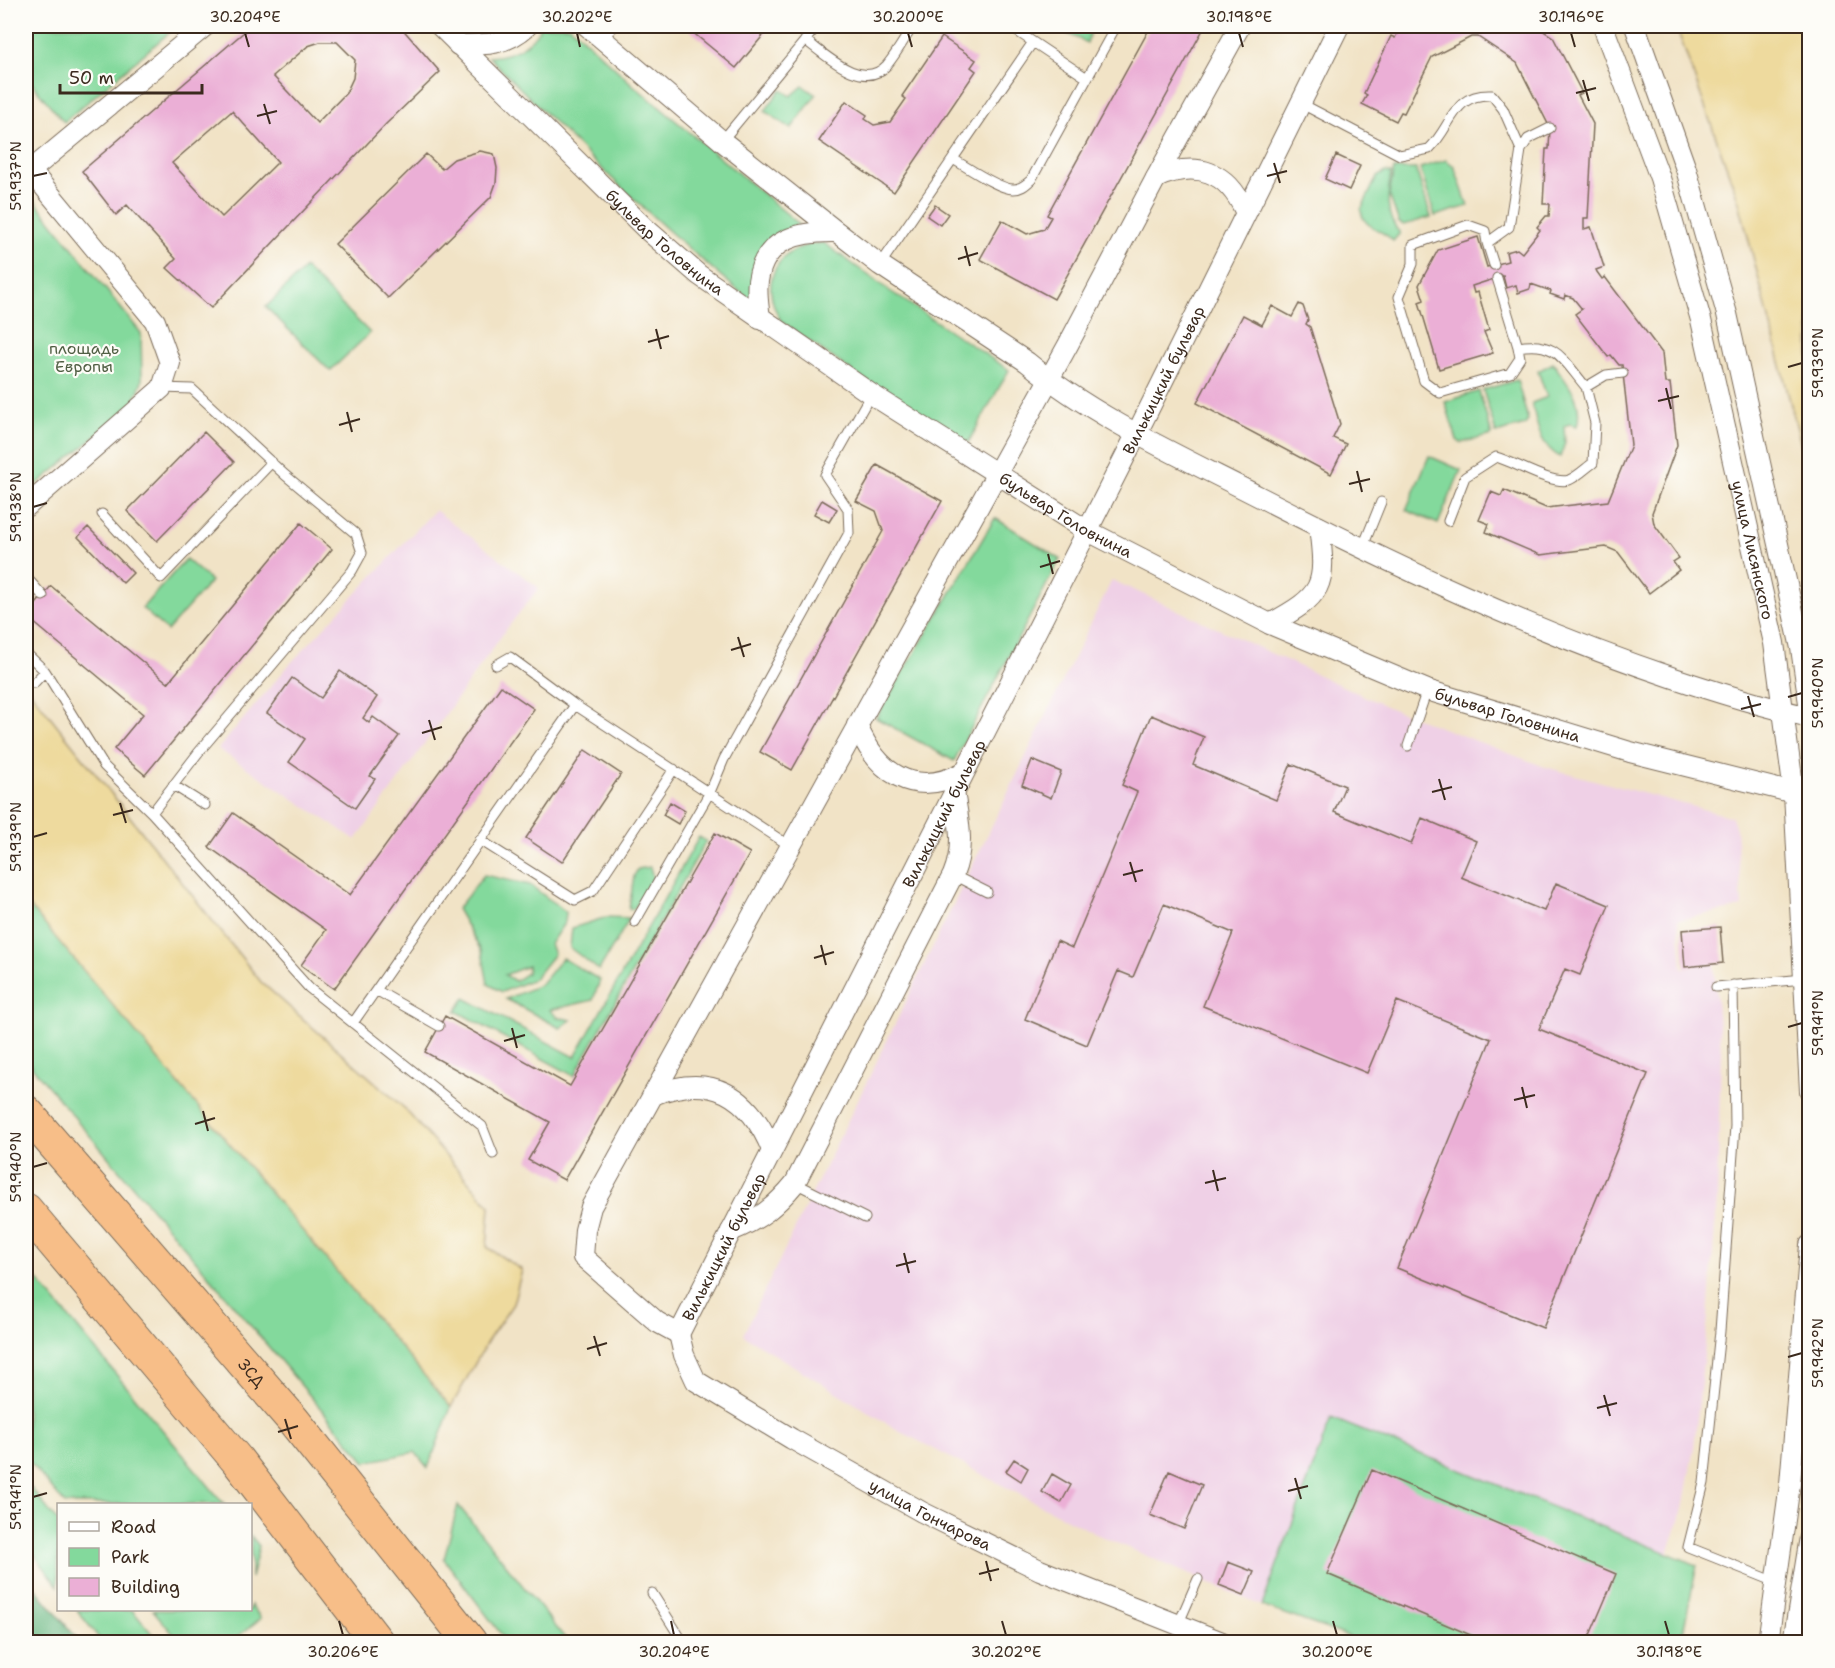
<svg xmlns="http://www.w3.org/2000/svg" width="1835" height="1668" font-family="'Shantell Sans',sans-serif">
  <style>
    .built { fill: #efd0e6 }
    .green { fill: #83d99c; stroke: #5f825d; stroke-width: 1.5; fill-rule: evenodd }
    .forest { fill: #6ab984; stroke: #527251; stroke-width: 1.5 }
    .sand { fill: #eeda9e; stroke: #94825e; stroke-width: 1.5 }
    .building { fill: #ebafd6; fill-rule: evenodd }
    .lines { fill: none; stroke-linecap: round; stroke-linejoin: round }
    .lane-casing { stroke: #7b6b59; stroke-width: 11 }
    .street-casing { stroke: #7b6b59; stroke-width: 22 }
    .highway-casing { stroke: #7b6b59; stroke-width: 35 }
    .lane { stroke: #fff; stroke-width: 9 }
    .street { stroke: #fff; stroke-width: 20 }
    .highway { stroke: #f7be88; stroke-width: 33 }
    .ticks { fill: none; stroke: #3b2a1e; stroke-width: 2 }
    .labels { text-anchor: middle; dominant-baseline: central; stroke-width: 4.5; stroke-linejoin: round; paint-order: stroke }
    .street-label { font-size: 16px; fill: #3b2a1e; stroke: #fdfcf7 }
    .park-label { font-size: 16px; fill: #515f44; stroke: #fdfcf7 }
    .neatline { fill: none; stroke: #3b2a1e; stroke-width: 2 }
    .ticks-label { font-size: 15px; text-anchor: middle; fill: #3b2a1e }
  </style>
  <rect width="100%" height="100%" fill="#fdfcf7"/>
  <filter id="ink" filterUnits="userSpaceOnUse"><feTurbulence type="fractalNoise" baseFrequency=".0167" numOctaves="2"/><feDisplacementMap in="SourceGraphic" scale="12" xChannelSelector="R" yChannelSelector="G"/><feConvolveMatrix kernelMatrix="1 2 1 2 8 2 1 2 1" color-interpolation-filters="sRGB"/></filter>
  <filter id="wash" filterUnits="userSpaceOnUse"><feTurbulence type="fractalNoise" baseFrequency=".008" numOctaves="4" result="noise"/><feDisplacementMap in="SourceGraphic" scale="24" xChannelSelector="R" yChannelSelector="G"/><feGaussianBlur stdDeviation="1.35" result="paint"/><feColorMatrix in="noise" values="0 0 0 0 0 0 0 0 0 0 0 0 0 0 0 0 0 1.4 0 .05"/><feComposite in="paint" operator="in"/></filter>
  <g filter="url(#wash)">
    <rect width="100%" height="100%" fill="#f1e3c6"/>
    <!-- built -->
    <path class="built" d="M435 510 539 588 505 631 356 840 218 749 289 665Z
      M1112 580 1390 708 1545 767 1732 817 1736 829 1742 907 1678 920 1682 968 1714 964 1721 1051 1717 1199 1708 1317 1694 1447 1683 1509 1668 1553 1331 1418 1262 1606 1096 1534 1036 1503 898 1430 743 1335Z"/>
    <!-- green -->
    <path class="green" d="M26 26H177L64 122 26 77Z
      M460 26H517C500 38 476 42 460 26Z
      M541 26H570L632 84 799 224 782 233 750 300C657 225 573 142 489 57 513 55 530 47 541 26Z
      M1052 26H1092L1087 43Z
      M803 86 816 95 791 129 765 111 781 89 791 96Z
      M1446 160 1454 166 1468 206 1435 216 1420 168Z
      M1394 169H1416L1431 217 1404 225 1399 223 1389 194Z
      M1385 172 1391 173C1388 192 1384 217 1400 233L1393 241C1383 229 1362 228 1361 210L1377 177Z
      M26 190 141 333 142 381 132 407 26 493Z
      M824 243 890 291 1009 370 968 443 863 379 781 321C757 281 777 245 824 243Z
      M305 268 370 333 330 371 266 307Z
      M1553 363C1567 383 1584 400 1577 426L1570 424 1564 426 1565 443 1560 457C1539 445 1537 425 1532 403L1547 397 1538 371Z
      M1517 380 1528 420 1525 425 1496 433 1483 390Z
      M1479 391 1492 435 1461 443 1457 440 1445 402Z
      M1429 456 1461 470 1438 524 1406 510Z
      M995 518 1060 559 954 761 876 718Z
      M186 559 211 581 167 631 142 608Z
      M699 837 706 841 574 1076 456 1011 465 998 575 1057Z
      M650 867 653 878 634 909H629L634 876 638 869Z
      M484 875 530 885 566 912 565 922 550 944 554 954 534 979 502 992 488 984 482 952 457 909ZM528 966 527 973 515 981 505 975Z
      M26 902 451 1407 428 1468 415 1452 366 1462 26 1060Z
      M607 917 630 918 599 970 570 948 572 928Z
      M562 958 600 980 593 1000 550 1010 557 1017 571 1020 560 1028 506 999 540 985Z
      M26 1266 224 1504H65L26 1458Z
      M1331 1418 1697 1565 1681 1642H1364L1262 1606Z
      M26 1482 58 1522V1586L26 1544Z
      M458 1505 568 1642H507L444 1559Z
      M251 1536 259 1546 251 1578Z
      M251 1605 261 1618 231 1642H180L153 1610H250Z
      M77 1610H132L159 1642H102Z"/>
    <!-- forest -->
    <path class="forest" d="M26 1577 80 1642H32L26 1634Z"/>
    <!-- sand -->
    <path class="sand" d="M1676 26H1809V489L1801 444 1739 202Z
      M26 686 261 982 403 1107 490 1206 487 1247 522 1270 513 1304 487 1342 451 1407 26 902Z"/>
    <g id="blocks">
      <!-- building -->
      <path class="building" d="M251 26H400L440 72 386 124 211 308 167 268 176 259 127 205 116 215 82 171ZM320 42H337L355 60 353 78 346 93 317 123 273 76 308 46ZM232 111 278 162 222 217 172 163Z
        M685 26H771L736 68Z
        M1151 26H1205L1054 299 980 259 1002 220 1027 234 1044 229 1051 217 1047 215Z
        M1403 26H1536L1553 37 1582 93 1578 95 1593 124 1588 218H1584V229L1591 227 1604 267 1596 270 1597 272 1602 279 1605 277 1662 353 1665 383H1670L1677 445 1652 513 1654 524 1679 558 1673 562 1679 570 1649 593 1618 552 1606 547 1540 555 1486 532 1489 524 1479 520 1491 492 1501 496 1504 490 1546 508 1608 501 1631 445 1622 365H1619L1611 355 1608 357 1575 314 1582 309 1573 298 1565 295 1564 299 1550 294 1551 291 1531 284 1530 289 1518 293 1516 285 1506 288 1503 276 1472 286 1474 293 1478 292 1489 330 1484 332 1493 353 1439 369 1419 302 1424 300 1419 285 1438 250 1478 237 1487 267 1508 261 1506 252 1517 249 1522 253 1540 230 1537 227 1546 216H1549L1550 204H1543L1546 149H1549L1550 128 1517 63 1478 37H1471L1432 57 1404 113 1401 112 1396 121 1362 104 1367 95 1364 93 1391 36 1395 38 1398 32 1405 28Z
        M942 37 976 60 971 67 976 71 894 192 819 141 846 101 867 115 865 119 874 125 890 122 906 99 902 96Z
        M480 151 494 154 497 168 496 183 491 197 388 298 335 244 426 154 442 169 454 159Z
        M1336 155 1360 166 1349 190 1325 179Z
        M935 205 948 214 940 225 927 216Z
        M1299 304 1303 306 1308 320 1306 324 1310 327 1340 424 1333 438 1346 444 1331 474 1197 403 1243 315 1262 325 1272 306 1292 317Z
        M204 432 234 462 157 541 127 511Z
        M877 465 942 501 792 770 760 752 883 531 876 511 856 501Z
        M822 500 837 509 829 522 814 514Z
        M301 523 332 549 145 775 114 749 143 714 26 616 51 586 168 683Z
        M88 527 133 573 123 583 78 537Z
        M340 671 377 697 363 718 369 723 373 717 399 736 370 776 375 779 355 808 289 762 305 739 267 713 292 678 321 698Z
        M501 686 534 709 334 989 301 965 326 930 209 847 233 813 350 895Z
        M1151 715 1204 737 1193 765 1276 800 1291 764 1345 786 1334 812 1411 844 1422 818 1476 841 1461 877 1544 911 1556 883 1609 905 1580 975 1565 969 1539 1029 1648 1074 1543 1328 1397 1268 1491 1039 1397 1001 1367 1073 1203 1006 1233 933 1164 904 1133 977 1118 971 1087 1045 1025 1019 1057 941 1072 948 1137 792 1122 785Z
        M585 750 621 774 562 862 526 838Z
        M1032 760 1061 772 1051 798 1022 785Z
        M670 802 685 811 678 824 663 815Z
        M715 833 750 853 564 1180 528 1160 550 1122 425 1052 445 1016 570 1086Z
        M1720 927 1723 963 1685 967 1682 930Z
        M1014 1459 1028 1468 1021 1481 1006 1471Z
        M1372 1470 1616 1574 1587 1642H1487L1327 1574Z
        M1169 1471 1202 1485 1184 1529 1150 1515Z
        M1052 1474 1071 1485 1061 1503 1042 1492Z
        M1228 1562 1254 1572 1244 1595 1219 1585Z"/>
    </g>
  </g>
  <g filter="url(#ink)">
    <use href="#blocks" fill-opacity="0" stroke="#7b6b59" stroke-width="1.5"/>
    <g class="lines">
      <defs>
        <path id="lane" d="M1009 26 1087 78
          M601 39 614 26
          M805 40C826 55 863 92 887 65 897 53 905 38 913 26
          M1300 103 1400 155 1429 149C1453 126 1452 93 1492 95L1503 109 1521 150
          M722 141 817 26
          M953 159C967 167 1000 190 1014 189 1022 189 1026 184 1031 180L1116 26
          M1487 243 1485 231 1468 225 1413 245V264L1399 297 1424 381 1440 393 1510 373 1520 358 1518 347
          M880 265 1033 42
          M1494 265 1487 243 1509 227 1521 150 1528 139 1550 128
          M1497 278 1518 347C1557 340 1563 360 1586 387
          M102 514 161 578 272 462
          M1448 521 1465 477 1496 457C1515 462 1551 485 1569 480 1577 477 1586 468 1593 463L1595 423 1586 387 1606 375 1623 373
          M1362 549 1381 502
          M26 577 43 596
          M26 653 45 671 104 766 152 813 309 988 482 1126 493 1154
          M496 665 510 657 575 705 790 846
          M34 683 45 671
          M1408 746 1427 690
          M173 785 205 805
          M152 813 198 753 352 571 362 553 356 534 285 475 192 389 162 388
          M480 840 575 900 593 891 674 769
          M953 875 987 892
          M635 922 710 792 724 759 849 533 848 509 825 475 871 394
          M1733 985 1735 1126 1720 1331 1704 1483 1688 1547 1776 1582
          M1716 987 1804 979
          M376 990 439 1026
          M353 1023 575 705
          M795 1183 865 1218
          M652 1593 683 1642
          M1178 1625 1198 1579"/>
        <g id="street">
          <path id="s1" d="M440 26 645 228 699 275 871 394 1086 530 1270 624 1427 690 1630 752 1810 797"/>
          <path d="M587 26 722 141 837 232 880 265 1027 362C1095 418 1180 456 1258 496 1393 565 1530 630 1674 678 1719 693 1764 707 1810 717"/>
          <path id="s2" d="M1603 26 1660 178 1701 320 1774 643 1794 793 1810 1091"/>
          <path d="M1635 26 1686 169 1727 314 1801 648 1810 710"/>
          <path d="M458 45C486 45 506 45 527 26"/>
          <path d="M26 165 155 321 170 363 162 388 26 507"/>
          <path d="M30 171 205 26"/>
          <path d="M1156 178C1197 160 1227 171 1245 211"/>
          <path d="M760 319C759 308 756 293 758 281 764 238 800 231 837 232"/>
          <path d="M1270 624C1323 595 1327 587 1319 527"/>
          <path d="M857 725C877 773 913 799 964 772"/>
          <path d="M653 1095C711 1072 749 1094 772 1150"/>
          <path d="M731 1231C759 1220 776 1206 795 1183L953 875C965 846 959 822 954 792"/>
          <path d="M679 1334 657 1322 583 1257 585 1230 591 1207 1068 345 1156 178 1240 26"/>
          <path id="s3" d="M679 1334 1137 433 1339 26"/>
          <path id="s4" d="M679 1334 684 1355 696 1381 792 1439 922 1512 1040 1570 1222 1642"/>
          <path d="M1768 1642 1790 1484 1810 1245"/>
          <path d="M1793 1642 1810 1537"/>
        </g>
        <g id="highway">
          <path id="s5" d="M26 1112 293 1420 470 1642"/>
          <path d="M26 1210 237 1460 377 1642"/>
        </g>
      </defs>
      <!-- lane casing -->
      <use href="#lane" class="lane-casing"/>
      <!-- street casing -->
      <use href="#street" class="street-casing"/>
      <!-- highway casing -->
      <use href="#highway" class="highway-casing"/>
      <!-- lane -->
      <use href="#lane" class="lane"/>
      <!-- street -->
      <use href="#street" class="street"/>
      <!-- highway -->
      <use href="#highway" class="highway"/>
    </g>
  </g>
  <!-- ticks -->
  <path class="ticks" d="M245 33 249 47M577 33 580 47M908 33 912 47M1239 33 1243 47M1571 33 1575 47M1583 80 1589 101M1576 93 1596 88M264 104 270 124M257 116 277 111M1274 163 1280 183M33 176 47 173M1267 176 1287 171M965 246 970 266M958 259 978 253M656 329 661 349M648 342 669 336M1788 367 1802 363M1666 388 1671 409M1658 401 1679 396M347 412 352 432M339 425 360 419M1357 471 1362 492M1349 484 1370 479M33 507 47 503M1048 554 1053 574M1040 567 1060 561M738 637 744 657M731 650 751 644M1748 696 1754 717M1788 697 1802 693M1741 709 1761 704M429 720 435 740M422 733 442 727M1439 779 1445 800M1432 792 1452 787M120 803 126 823M113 815 133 810M33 837 47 833M1130 862 1136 882M1123 875 1143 870M821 945 826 965M814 958 834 952M1788 1027 1802 1023M512 1028 517 1048M504 1041 525 1035M1522 1087 1527 1108M1514 1100 1535 1095M203 1111 208 1131M195 1124 215 1118M33 1167 47 1163M1213 1170 1218 1191M1205 1183 1226 1178M904 1253 909 1273M896 1266 916 1261M594 1336 600 1356M587 1349 607 1343M1788 1357 1802 1353M1604 1395 1610 1416M1597 1408 1617 1403M285 1419 291 1439M278 1432 298 1426M1295 1478 1301 1499M1288 1491 1308 1486M33 1497 47 1493M986 1561 991 1581M979 1574 999 1569M339 1621 343 1635M671 1621 674 1635M1002 1621 1006 1635M1333 1621 1337 1635M1665 1621 1669 1635"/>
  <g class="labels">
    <!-- street labels -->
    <g class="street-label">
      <text stroke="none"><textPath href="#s1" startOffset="312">бульвар Головнина</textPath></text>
      <text stroke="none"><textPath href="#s3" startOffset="1070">Вилькицкий бульвар</textPath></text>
      <text stroke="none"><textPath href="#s1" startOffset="798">бульвар Головнина</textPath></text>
      <text stroke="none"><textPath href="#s2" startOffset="546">улица Лисянского</textPath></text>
      <text stroke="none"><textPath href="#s1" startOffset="1284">бульвар Головнина</textPath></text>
      <text stroke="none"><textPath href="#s3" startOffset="584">Вилькицкий бульвар</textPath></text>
      <text stroke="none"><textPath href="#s3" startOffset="98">Вилькицкий бульвар</textPath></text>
      <text stroke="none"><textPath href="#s5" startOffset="345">ЗСД</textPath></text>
      <text stroke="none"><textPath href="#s4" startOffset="320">улица Гончарова</textPath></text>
    </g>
    <!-- park labels -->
    <g class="park-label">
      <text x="84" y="348">площадь<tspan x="84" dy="18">Европы</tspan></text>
    </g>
  </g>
  <!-- margin -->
  <rect width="1835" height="1668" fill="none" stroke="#fdfcf7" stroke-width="66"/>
  <!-- legend -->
  <rect x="57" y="1503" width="195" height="108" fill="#fdfcf7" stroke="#afa8a0" stroke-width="1.5"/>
  <rect x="69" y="1522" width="30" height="9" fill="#ffffff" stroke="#afa8a0" stroke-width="1.5"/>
  <text x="111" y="1533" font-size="18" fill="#3b2a1e">Road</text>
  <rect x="69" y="1548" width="30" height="18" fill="#83d99c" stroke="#afa8a0" stroke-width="1.5"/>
  <text x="111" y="1563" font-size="18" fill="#3b2a1e">Park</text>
  <rect x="69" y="1578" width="30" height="18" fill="#ebafd6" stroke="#afa8a0" stroke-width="1.5"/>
  <text x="111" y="1593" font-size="18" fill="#3b2a1e">Building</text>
  <!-- scale -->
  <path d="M60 84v9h142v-9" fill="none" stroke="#3b2a1e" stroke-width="3"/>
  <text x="69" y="84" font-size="18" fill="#3b2a1e" stroke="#fdfcf7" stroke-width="4.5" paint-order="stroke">50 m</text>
  <rect x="33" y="33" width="1769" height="1602" class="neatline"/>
  <g class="ticks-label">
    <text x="245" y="22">30.204°E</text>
    <text x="577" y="22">30.202°E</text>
    <text x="908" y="22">30.200°E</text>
    <text x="1239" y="22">30.198°E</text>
    <text x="1571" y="22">30.196°E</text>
    <text transform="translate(16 176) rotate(-90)" y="5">59.937°N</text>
    <text transform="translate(1818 363) rotate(-90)" y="5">59.939°N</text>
    <text transform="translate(16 507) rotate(-90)" y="5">59.938°N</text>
    <text transform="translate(1818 693) rotate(-90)" y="5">59.940°N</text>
    <text transform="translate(16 837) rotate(-90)" y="5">59.939°N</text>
    <text transform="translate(1818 1023) rotate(-90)" y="5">59.941°N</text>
    <text transform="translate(16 1167) rotate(-90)" y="5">59.940°N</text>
    <text transform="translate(1818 1353) rotate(-90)" y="5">59.942°N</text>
    <text transform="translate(16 1497) rotate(-90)" y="5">59.941°N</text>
    <text x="343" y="1657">30.206°E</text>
    <text x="674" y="1657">30.204°E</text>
    <text x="1006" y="1657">30.202°E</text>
    <text x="1337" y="1657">30.200°E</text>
    <text x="1669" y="1657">30.198°E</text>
  </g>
</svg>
